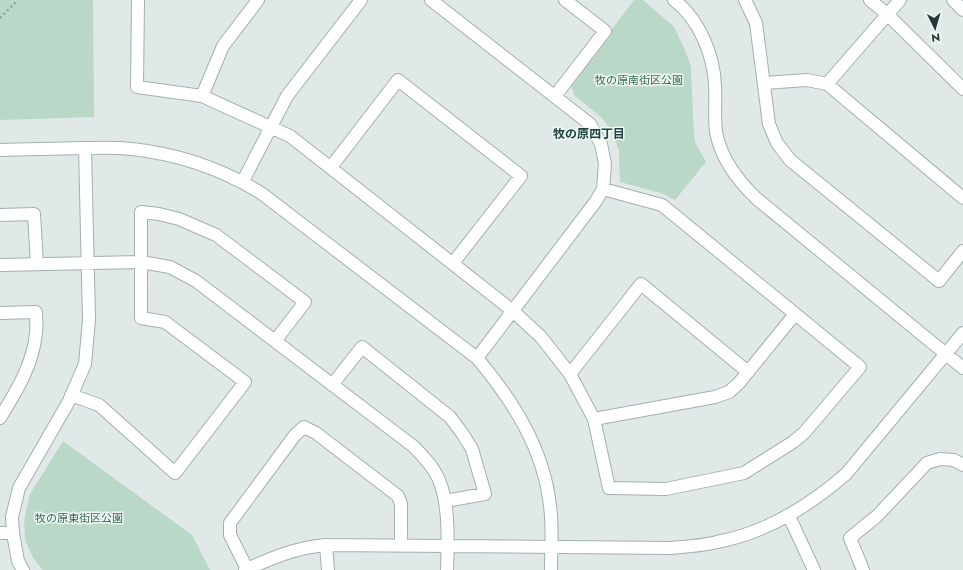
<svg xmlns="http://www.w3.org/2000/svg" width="963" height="570" font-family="Jost,'Noto Sans JP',sans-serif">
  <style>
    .green { fill: #bad8c8 }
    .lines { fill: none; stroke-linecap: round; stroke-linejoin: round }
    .minor-casing { stroke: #a3b0ae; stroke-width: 14 }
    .path { stroke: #83a9a5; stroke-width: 2.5; stroke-dasharray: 2 3; stroke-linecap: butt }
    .minor { stroke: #fff; stroke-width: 12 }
    .labels { text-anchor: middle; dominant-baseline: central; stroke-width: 3; stroke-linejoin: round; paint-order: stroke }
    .park-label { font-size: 11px; fill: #316a52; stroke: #f0f6f4 }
    .neighbourhood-label { font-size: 12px; font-weight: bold; fill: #214745; stroke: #f0f6f4 }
  </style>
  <rect width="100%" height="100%" fill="#e0e9e7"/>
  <!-- green -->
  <path class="green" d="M0 0H93L94 117 0 120Z
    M634 0H643L674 27 685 50 691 67 693 118 695 142 706 162 675 200 661 193 620 182 619 151 612 132 602 118 574 95 571 84Z
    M63 441 192 535 210 570H43L33 558 25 540 24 520 30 494Z"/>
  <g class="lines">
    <defs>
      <path id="minor" d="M138 0 137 87 202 96 290 136 513 311 541 337 570 374 594 419 609 488 666 489 744 473 793 442 804 433 860 367 662 205 603 189
        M431 0 590 124 601 144 605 164 603 189 596 201 477 358
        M674 0C699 19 714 55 715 86 716 101 714 117 716 132 721 159 738 181 757 199L963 368
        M745 0 756 23 769 124 777 143 790 160 939 281 963 251
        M870 0 887 14 963 89
        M953 0 963 10
        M764 83 807 80 827 84 963 198
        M827 84 900 0
        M202 96 223 46 258 0
        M555 96 605 31 565 0
        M0 150C27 149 53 149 80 148 97 148 114 147 132 149 178 154 222 169 261 193L477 358C513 401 544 449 550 506 553 527 551 549 551 570
        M331 167 398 80 521 176 453 263
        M243 181 287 96 361 0
        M0 215 34 214 37 264
        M0 265 141 262 170 267 196 281 413 446C421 454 429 462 435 472 450 496 448 542 447 570
        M0 313 36 312C36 319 37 326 36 333 33 365 16 392 0 418
        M570 374 641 284 748 372
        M332 385 362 347 450 417 462 433 472 449 485 494 445 501
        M71 395 99 405 175 473 245 382 165 322 141 318V212L159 214 179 219 216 235 305 302 275 341
        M594 419 715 397 729 392 739 383 795 314
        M789 516 814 570
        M0 533H13
        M326 545 328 570
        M247 569 230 535V523L295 435 304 427 316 433 398 496 401 504V545
        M23 570 18 561 13 533 12 517 19 488 69 401 85 364 89 320 85 148
        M245 570C274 557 295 548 326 545L669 548C685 547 701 546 717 542 766 533 809 506 846 474L963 333
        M863 570 850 538 877 516 927 463 940 459 954 460 963 465"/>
    </defs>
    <!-- minor casing -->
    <use href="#minor" class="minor-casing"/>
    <!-- path -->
    <path class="path" d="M0 18 18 0"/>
    <!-- minor -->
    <use href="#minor" class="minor"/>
  </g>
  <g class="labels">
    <!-- park labels -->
    <g class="park-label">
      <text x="639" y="80">牧の原南街区公園</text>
      <text x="79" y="518">牧の原東街区公園</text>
    </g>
    <!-- neighbourhood labels -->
    <g class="neighbourhood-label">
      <text x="589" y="134">牧の原四丁目</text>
    </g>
  </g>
  <!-- north arrow -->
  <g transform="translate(935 28) rotate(175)" stroke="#f0f6f4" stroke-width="3" paint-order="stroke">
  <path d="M0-3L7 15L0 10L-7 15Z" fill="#223736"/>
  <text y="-6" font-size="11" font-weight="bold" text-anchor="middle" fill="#223736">N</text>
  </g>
</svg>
